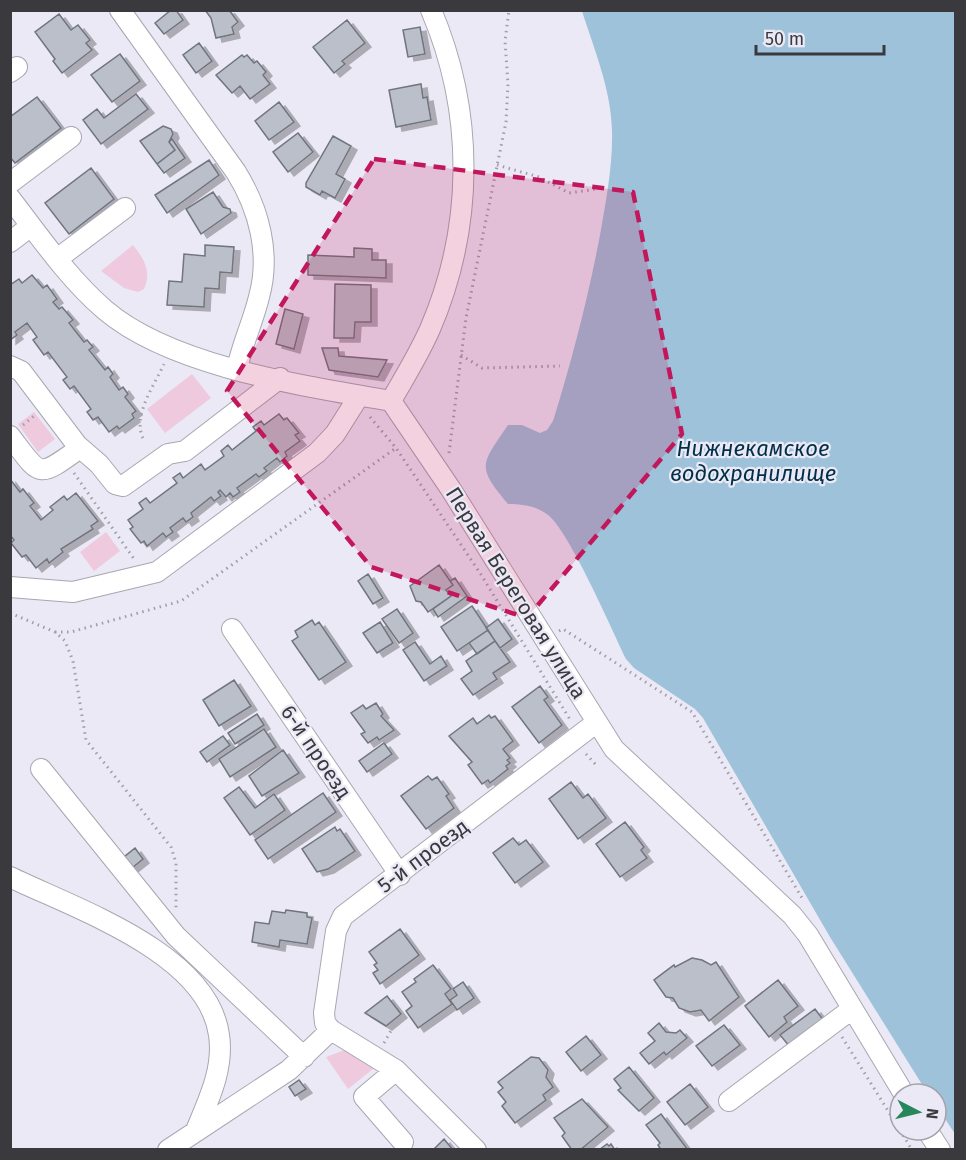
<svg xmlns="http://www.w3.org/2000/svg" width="966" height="1160" font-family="'Fira Sans',sans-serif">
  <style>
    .green { fill: #efcadf }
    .water { fill: #9ec2da }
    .building { fill: #babfc9; stroke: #70747e; stroke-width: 1.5; filter: url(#shadow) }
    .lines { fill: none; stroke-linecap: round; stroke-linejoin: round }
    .minor-casing { stroke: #a8a7b1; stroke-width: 22 }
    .path { stroke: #a09fa8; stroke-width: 3; stroke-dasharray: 1.5 4.5; stroke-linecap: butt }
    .minor { stroke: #fff; stroke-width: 20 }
    .marked { fill: #c2185b; fill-opacity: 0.2; stroke: #c2185b; stroke-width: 4.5; stroke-dasharray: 12 8; stroke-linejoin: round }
    .labels { text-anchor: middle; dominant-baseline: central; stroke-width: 4.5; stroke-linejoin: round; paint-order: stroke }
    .street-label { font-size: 21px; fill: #3a393e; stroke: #eae9f5 }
    .water-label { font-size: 22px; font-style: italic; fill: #002f48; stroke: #eae9f5 }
  </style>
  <defs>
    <filter id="shadow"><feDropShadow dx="6" dy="4" stdDeviation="0" flood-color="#0004"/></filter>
  </defs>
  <rect width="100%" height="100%" fill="#eae9f5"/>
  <!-- green -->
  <path class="green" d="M133 245C144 259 152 271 144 289L138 292 124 288 101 271Z
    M192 374 211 398 165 433 147 409Z
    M34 412 55 439 38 452 18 424Z
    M106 532 120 551 94 571 80 552Z
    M347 1049 378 1065 348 1089 326 1057Z"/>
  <!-- water -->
  <path class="water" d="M582 11H955V1134L936 1105V1094H928L830 937 703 718 695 709 634 668 626 659C612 630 569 531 548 515 536 506 523 504 508 504 476 466 481 465 508 425H522L540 433 547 430 553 421C572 360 588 298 600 235 606 201 613 165 612 130 611 89 594 49 582 11Z"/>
  <!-- building -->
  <path class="building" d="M171 10H176L183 20 164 34 155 23Z
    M205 10H229L238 22 232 27 234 34 216 38 211 18Z
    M59 14 71 30 78 25 90 40 86 43 92 50 62 73 53 61 55 59 35 32Z
    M347 20 365 43 342 61 345 64 334 73 313 47Z
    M420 27 425 54 408 57 403 30Z
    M199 43 212 61 196 73 183 55Z
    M120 54 140 81 112 102 91 75Z
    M242 55 244 57 247 55 254 63 257 61 266 72 263 75 270 84 250 99 240 86 232 93 216 75Z
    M421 84 423 98 427 97 431 120 396 127 389 90Z
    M136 94 148 109 101 144 83 120 97 109 104 118Z
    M37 97 61 128 15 163 10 157V117Z
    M279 102 294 122 269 140 255 121Z
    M163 126 171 129 173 134 169 142 175 150 157 164 140 141Z
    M298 133 313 152 288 172 273 152Z
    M333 136 351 146 336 174 345 179 335 198 322 191 320 195 306 187V183Z
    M172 139 185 158 164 173 157 164 175 150 169 142Z
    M209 160 219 175 167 213 155 195Z
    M91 168 114 199 69 234 45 203Z
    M213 192 223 207 230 209 231 213 201 234 186 209Z
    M205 245 234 247 232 273 220 272 219 289 205 288 204 307 167 305 169 281 182 282 184 254 205 256Z
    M354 248 372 249V260H386V278L308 275V255L354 257Z
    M32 275 43 288 47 285 57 299 53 302 59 309 62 307 73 320 69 323 84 342 87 340 93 347 89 350 105 370 108 367 113 374 110 377 119 390 123 387 128 394 125 397 136 411 132 414 134 418 119 429 117 426 109 432 98 417 93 420 87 412 91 409 74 386 70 389 63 380 67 377 48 352 44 355 33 340 37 337 27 323 15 332 17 335 10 340V285L19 279 22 283Z
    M335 284 371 285V322H355L354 338H334Z
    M285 309 303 314 294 349 276 344Z
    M322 348H338L339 356 387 360 378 377 329 370Z
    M279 414 284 420 287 418 299 433 295 435 300 441 285 452 287 456 280 462 277 458 264 468 267 471 259 477 256 474 237 488 240 492 233 497 230 493 226 497 220 490 218 492 221 496 214 501 211 497 191 513 193 517 186 522 183 518 170 528 173 532 166 537 163 533 147 546 144 541 141 543 130 529 133 527 128 520 143 509 139 503 146 498 150 503 177 483 173 478 180 473 183 478 201 464 205 470 224 456 221 451 228 445 232 450 256 431 253 427 261 421 264 425Z
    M10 479 20 492 23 489 34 503 30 506 41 520 53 510 50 507 64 496 67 500 76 493 98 521 91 526 93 529 61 549 63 552 49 563 47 559 36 568 26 555 22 557 11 543 14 540 10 535Z
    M439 565 453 585 446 590 451 596 428 612 421 602 416 601 410 586Z
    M368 574 383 598 373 604 358 581Z
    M455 578 467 596 438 617 433 609 451 596 446 590 453 585 450 581Z
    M472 606 488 630 457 651 441 627Z
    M397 609 413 633 399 643 382 619Z
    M498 619 512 639 500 648 486 628Z
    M312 620 315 625 319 622 346 662 319 680 292 641 298 637 295 631Z
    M380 622 393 643 377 653 363 633Z
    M488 630 495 641 477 654 469 643Z
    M495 641 510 662 493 673 497 679 473 695 461 679 472 671 466 661Z
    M415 642 430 664 441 656 447 666 424 681 403 650Z
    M234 680 251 706 219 726 203 700Z
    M540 686 548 697 544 700 562 725 539 743 512 707Z
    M376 703 383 714 381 716 394 730 379 740 377 737 368 743 361 734 365 732 351 713 363 705 366 709Z
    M257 714 264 725 235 744 228 733Z
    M489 715 491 718 495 716 513 741 503 749 510 758 507 760 510 763 506 766 508 769 490 783 488 780 482 784 468 765 472 762 449 736 473 718 477 724Z
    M264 729 276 747 230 777 219 759Z
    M223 736 230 745 207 762 200 752Z
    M384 743 392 754 367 772 359 761Z
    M283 750 299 773 262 796 249 776Z
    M428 776 432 780 437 777 449 794 446 796 454 808 426 829 401 796Z
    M571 782 583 798 588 794 606 818 578 839 549 799Z
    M239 787 255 808 274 794 285 810 250 835 224 798Z
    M323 793 336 812 268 859 255 840Z
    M625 822 644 847 641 850 647 858 620 877 596 844Z
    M335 827 337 831 340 829 355 851 328 869 317 872 302 849Z
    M513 838 519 845 526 840 543 862 515 883 493 853Z
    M135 848 143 859 132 868 124 857Z
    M286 910 307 913V917L312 918 307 944 280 940 279 947 252 942 255 922 269 924 272 911 285 913Z
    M400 929 419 955 380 984 373 973 378 970 374 965 377 963 369 952Z
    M692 958 702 960 711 965 716 962 739 997 709 1021 701 1010 690 1012 679 1008 673 998 666 997 654 980 674 965 675 967Z
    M433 965 451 989 445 994 452 1004 418 1028 406 1011 412 1006 402 992 416 982 414 979Z
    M778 980 798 1006 784 1017 787 1022 769 1037 745 1006Z
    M463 982 474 998 457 1010 450 1000 457 995 453 989Z
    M387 996 401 1014 386 1026 365 1013Z
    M815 1009 824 1021 790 1047 780 1035Z
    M659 1023 666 1032 676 1033 680 1030 687 1038 666 1055 664 1052 649 1064 640 1053 655 1041 648 1033Z
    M724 1025 740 1045 712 1066 696 1046Z
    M586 1036 601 1055 581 1071 566 1052Z
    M531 1057 539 1058 548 1070 546 1077 553 1087 543 1095 546 1100 515 1123 502 1106 506 1102 498 1092 503 1088 498 1082Z
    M629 1067 654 1098 639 1111 618 1090 621 1088 614 1079Z
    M299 1080 306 1089 295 1096 289 1087Z
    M690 1084 708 1107 685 1125 667 1102Z
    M582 1099 608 1127 580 1150H572L562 1136 565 1133 554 1118Z
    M661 1114 688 1150H661L658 1145 660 1143 646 1125Z
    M444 1139 453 1150H433Z
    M607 1144 609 1146 611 1144 615 1150H599Z"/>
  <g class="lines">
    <defs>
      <path id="minor" d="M120 10 236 172C259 209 271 254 259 297 253 322 242 344 237 369
        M10 72 17 67
        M10 183 71 137
        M10 198C40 237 68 278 105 310 172 367 305 386 391 401
        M10 242 31 226
        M57 259 125 208
        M10 366 21 371 77 445 99 464 115 484 123 486 168 454 185 451 280 378
        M391 401 450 488 614 749 792 915 808 935 904 1094
        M391 401C404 378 419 354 430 329 474 227 475 113 431 10
        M10 436C41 477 37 479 80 448
        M10 587 73 592 157 572 317 453 335 434 359 396
        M232 629 400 875
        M41 769 176 936 304 1057
        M10 877C76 909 208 953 219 1035 224 1068 209 1099 197 1128
        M396 1070 364 1097 403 1142
        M729 1101 852 1009
        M927 1130 940 1150
        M168 1150 289 1070 331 1030
        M476 1150 396 1070 331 1030 325 1023 324 1013 336 931 343 916 597 722"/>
    </defs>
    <!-- minor casing -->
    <use href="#minor" class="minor-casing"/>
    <!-- path -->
    <path class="path" d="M497 165 539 177 569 193 597 189
      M461 355 482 368 560 366
      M370 417 396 448 480 573 571 721
      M23 425 34 416
      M143 438C132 416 155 384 164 364
      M449 453 466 318 506 122 508 84 505 41 509 10
      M74 473 134 559
      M10 613 55 632 65 641 73 661 86 740 171 847 176 863V908
      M559 631 563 629 692 712 802 898
      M55 632H71L181 601 396 448
      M586 754 597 766
      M842 1037 900 1130
      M384 1043 392 1029
      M900 1130 912 1150"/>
    <!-- minor -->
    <use href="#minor" class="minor"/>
  </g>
  <!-- marked area -->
  <path class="marked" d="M374 159 633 192 682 434 527 618 371 567 227 391Z"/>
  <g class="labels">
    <!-- street labels -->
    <g class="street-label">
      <text transform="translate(516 593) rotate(58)">Первая Береговая улица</text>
      <text transform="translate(316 752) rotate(56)">6-й проезд</text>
      <text transform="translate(423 856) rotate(-37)">5-й проезд</text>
    </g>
    <!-- water labels -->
    <g class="water-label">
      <text x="753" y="448">Нижнекамское<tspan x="753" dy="25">водохранилище</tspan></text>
    </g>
  </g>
  <!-- border -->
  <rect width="966" height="1160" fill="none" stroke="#3a393e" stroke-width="24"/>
  <!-- north arrow -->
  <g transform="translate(918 1112) rotate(97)"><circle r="28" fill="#eae9f5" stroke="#a4a3ac" stroke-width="1.5"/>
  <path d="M0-4.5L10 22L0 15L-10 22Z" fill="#28865d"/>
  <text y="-9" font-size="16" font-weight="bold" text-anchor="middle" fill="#3a393e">N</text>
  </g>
  <!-- scale -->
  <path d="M756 45v9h128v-9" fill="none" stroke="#3a393e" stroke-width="3"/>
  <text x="765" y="45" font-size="18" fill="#3a393e" stroke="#eae9f5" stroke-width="4.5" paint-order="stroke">50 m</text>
</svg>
